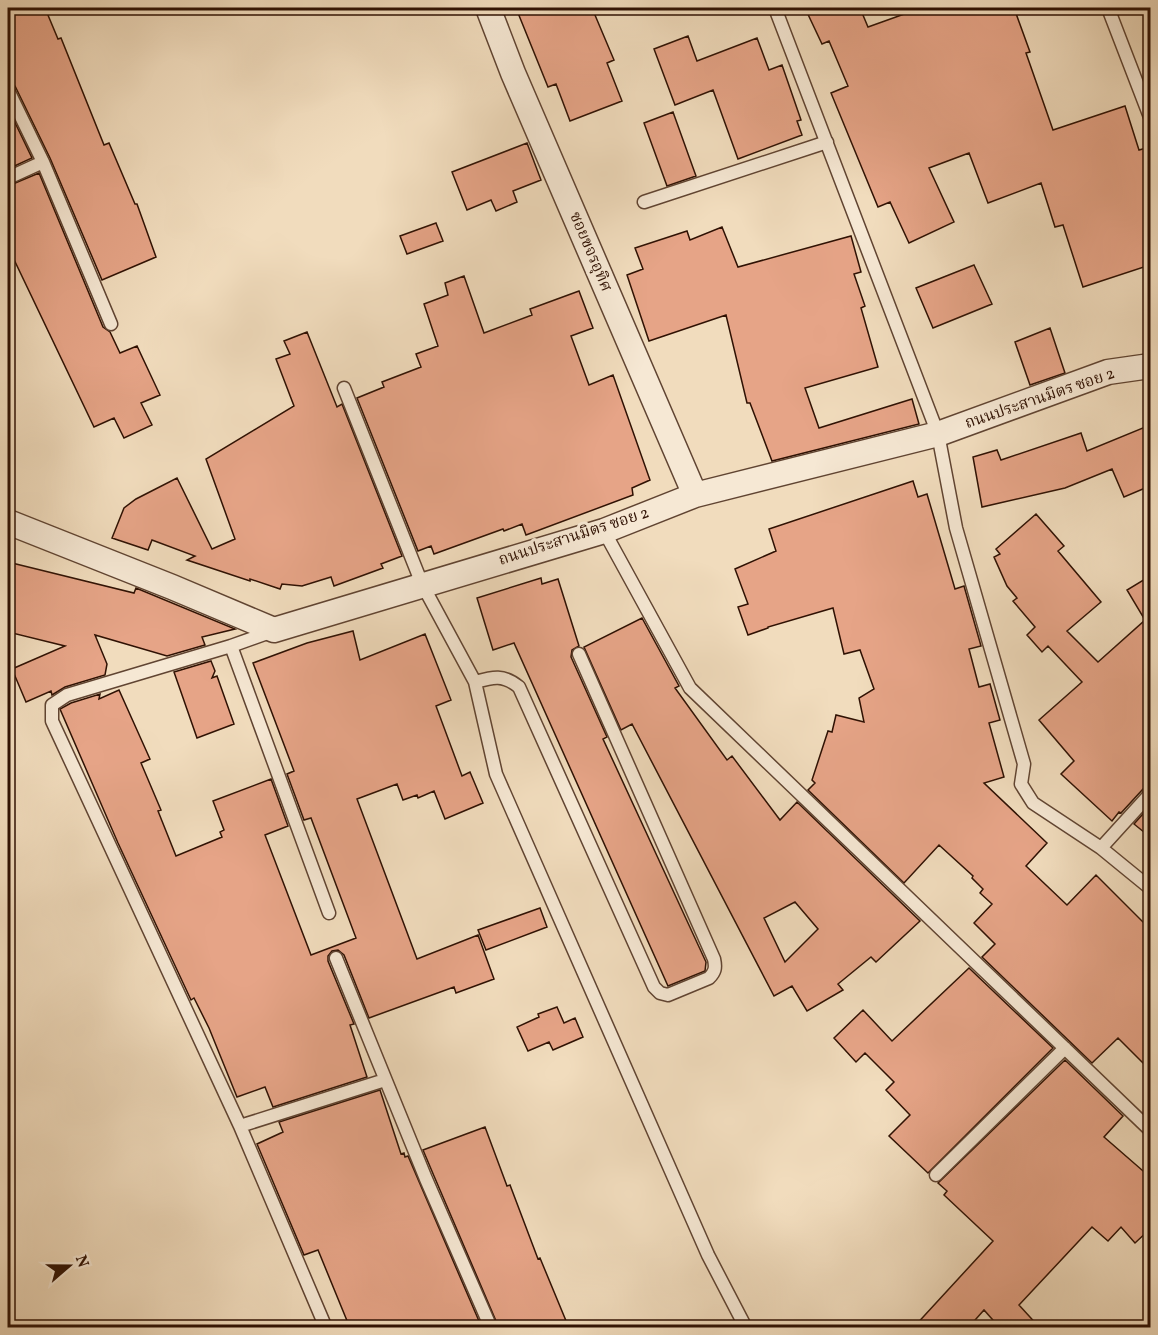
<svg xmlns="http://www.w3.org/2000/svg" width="1158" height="1335" font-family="Vollkorn,'Noto Serif Thai',serif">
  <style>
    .building { fill: #e6a487; stroke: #2f1103; stroke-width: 1.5; fill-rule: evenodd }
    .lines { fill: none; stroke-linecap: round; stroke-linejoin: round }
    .lane-casing { stroke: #604432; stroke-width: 15 }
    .street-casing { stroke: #604432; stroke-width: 27 }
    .lane { stroke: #f6e8d4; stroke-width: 12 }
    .street { stroke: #f6e8d4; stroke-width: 24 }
    .labels { text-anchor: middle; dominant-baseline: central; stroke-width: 6; stroke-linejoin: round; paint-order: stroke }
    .street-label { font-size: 16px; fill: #2f1103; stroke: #f6e8d4 }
  </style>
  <rect width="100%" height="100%" fill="#f1dcbd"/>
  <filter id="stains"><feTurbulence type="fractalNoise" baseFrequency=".00333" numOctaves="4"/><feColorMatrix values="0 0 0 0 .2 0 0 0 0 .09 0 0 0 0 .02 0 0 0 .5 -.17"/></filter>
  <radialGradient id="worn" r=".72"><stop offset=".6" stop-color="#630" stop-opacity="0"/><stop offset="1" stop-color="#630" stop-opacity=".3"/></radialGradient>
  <!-- building -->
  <path class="building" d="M8 8H45L58 39 61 38 104 145 109 143 135 204H137L156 257 102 280 50 158 15 86 8 82Z
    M516 8H592L614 60 607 63 622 101 570 121 556 84 548 87Z
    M805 8H860L868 27 921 8H1014L1030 52 1026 53 1053 130 1125 106 1139 150 1150 147V265L1083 287 1063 225 1055 227 1041 183 988 203 969 153 929 168 954 222 909 243 890 202 878 207 831 93 848 86 829 41 822 44Z
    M688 36 697 61 757 38 769 70 782 65 801 120 797 121 802 135 738 159 713 90 675 105 654 49Z
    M8 108 32 158 8 169Z
    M673 112 696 176 667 186 644 123Z
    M527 143 541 180 513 191 517 202 496 211 491 200 467 210 452 172Z
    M39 173 103 327 110 332 120 353 137 346 160 395 141 403 152 425 124 438 114 418 94 427 8 247V186Z
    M436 223 443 241 407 254 400 236Z
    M722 227 738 267 851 236 861 272 854 274 865 306 861 308 878 367 805 388 819 428 912 399 919 424 772 461 750 403H747L726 315 649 341 627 275 643 269 635 248 687 231 690 240Z
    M974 265 992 304 933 328 916 288Z
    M464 276 484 333 532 315 530 309 579 291 593 328 571 336 589 385 613 375 650 480 632 488 633 495 526 535 522 524 504 531 503 529 434 554 431 546 418 551 357 398 384 387 382 382 421 367 416 354 438 346 424 304 448 295 445 283Z
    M1050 328 1065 373 1030 385 1015 342Z
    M307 332 337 407 342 404 402 556 381 564 383 568 334 586 331 577 302 586 282 584 280 589 250 579V581L187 560 195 556 152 540 148 550 112 538 124 508 136 499 177 478 212 549 235 539 206 459 294 406 276 359 290 354 284 341Z
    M1150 425V486L1124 497 1112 469 1065 488 982 507 973 457 997 450 1001 460 1081 433 1087 451Z
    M913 481 918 497 927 494 955 589 964 586 981 646 969 649 979 687 990 684 1000 720 989 723 1004 777 984 783 1047 843 1026 866 1067 905 1096 875 1150 929V1070L1118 1038 1092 1063 982 957 995 944 974 923 992 904 980 893 983 889 972 878 973 876 939 845 904 883 808 790 815 783 812 780 828 731 832 732 836 715 864 722 859 698 874 689 860 650 844 654 833 608 768 627V628L748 635 738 607 748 604 735 569 776 551 769 529Z
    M1036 514 1064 546 1058 551 1101 602 1067 631 1098 662 1145 620 1127 590 1150 576V786L1144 788 1121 813 1119 812 1112 821 1061 774 1074 761 1039 720 1082 682 1048 646 1042 652 1027 635 1035 627 1013 601 1017 598 1007 586 994 557 1000 554 996 549Z
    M12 563 134 593 136 588 235 629 202 637 205 645 167 656 95 635 107 664 105 675 65 687 52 695 51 691 26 702 12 669 65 646 8 632V580Z
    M541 578 542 584 558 579 579 646 572 650 571 657 607 737 603 739 706 962 705 971 668 986 514 643 493 650 477 598Z
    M642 618 679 686 675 688 727 760 732 756 780 820 797 802 920 921 876 962 871 957 838 984 843 990 807 1011 792 986 774 996 632 724 621 730 584 647ZM795 902 818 929 785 962 764 918Z
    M353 631 360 660 425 634 451 700 436 706 462 776 470 772 483 803 445 819 434 791 418 798 417 795 403 800 397 784 357 799 417 959 478 935 494 979 456 993 454 987 369 1018 344 955 338 950 332 951 328 956V961L354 1024 350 1025 367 1077 273 1107 265 1087 237 1097 209 1028 194 998 191 1000 118 843 60 709 71 703 100 694 99 699 119 690 150 759 141 763 161 810 158 811 176 856 222 837 220 832 224 830 213 801 271 779 288 826 265 835 311 955 356 938 311 818 304 820 287 774 294 771 253 663 307 643Z
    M211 661 215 671 212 678 217 676 234 724 197 738 174 672Z
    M1150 806V837L1134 824Z
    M540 908 547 927 486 950 478 930Z
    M969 968 1053 1048 928 1173 889 1136 910 1115 886 1090 894 1082 865 1053 856 1062 834 1038 863 1010 892 1041Z
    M557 1007 564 1023 575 1018 583 1037 553 1050 549 1042 528 1051 517 1027 539 1017 538 1014Z
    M1065 1060 1123 1116 1104 1137 1150 1177V1229L1135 1243 1121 1227 1108 1241 1092 1227 1019 1305 1040 1328H1000L984 1310 968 1328H913L993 1241 944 1195 947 1191 938 1183Z
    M380 1090 401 1154 404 1153 405 1157 408 1156 482 1328H350L318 1250 304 1255 257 1144 283 1132 279 1122Z
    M485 1127 507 1186 510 1185 538 1259 540 1258 569 1328H499L434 1176 423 1150Z"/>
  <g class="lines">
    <defs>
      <path id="lane" d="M775 8 938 434 956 528 1024 764 1021 784 1033 803 1101 848 1150 888
        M1108 8 1150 117
        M8 90 43 162 111 324
        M8 178 43 162
        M644 202 827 142
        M344 388 422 584 475 682 496 774 708 1255 746 1328
        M604 531 690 688 1150 1130
        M273 631 231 646 67 695 52 705V721L240 1126 326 1328
        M231 646 329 913
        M475 682C493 677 503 674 519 687L654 987 660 993 668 995 709 978C715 972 716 968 714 959L579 654
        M1101 848 1150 794
        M336 958 426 1179 491 1328
        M240 1126 385 1080
        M936 1175 1065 1048"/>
      <path id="street" d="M488 8 513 73 695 495
        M8 522 172 587 274 630 604 531 695 495 938 434 1108 372 1150 366"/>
    </defs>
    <!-- lane casing -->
    <use href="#lane" class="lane-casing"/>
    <!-- street casing -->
    <use href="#street" class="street-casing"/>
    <!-- lane -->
    <use href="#lane" class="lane"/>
    <!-- street -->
    <use href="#street" class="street"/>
  </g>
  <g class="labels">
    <!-- street labels -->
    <g class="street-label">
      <text transform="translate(590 252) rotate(67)">ซอยขจรอุทิศ</text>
      <text transform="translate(1040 399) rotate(-19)">ถนนประสานมิตร ซอย 2</text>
      <text transform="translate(574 537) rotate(-18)">ถนนประสานมิตร ซอย 2</text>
    </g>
  </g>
  <!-- margin -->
  <rect width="1158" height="1335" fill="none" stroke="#f1dcbd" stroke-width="30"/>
  <rect x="9" y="9" width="1140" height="1317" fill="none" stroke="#2f1103" stroke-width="3"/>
  <rect x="15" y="15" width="1128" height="1305" fill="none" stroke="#2f1103" stroke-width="1.5"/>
  <!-- north arrow -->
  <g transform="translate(69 1266) rotate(70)" stroke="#f6e8d4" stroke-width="4.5" paint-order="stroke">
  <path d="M0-4.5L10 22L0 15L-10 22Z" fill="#2f1103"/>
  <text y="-9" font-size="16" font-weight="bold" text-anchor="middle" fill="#2f1103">N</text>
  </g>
  <rect width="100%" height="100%" filter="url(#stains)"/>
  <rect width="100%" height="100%" fill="url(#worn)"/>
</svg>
